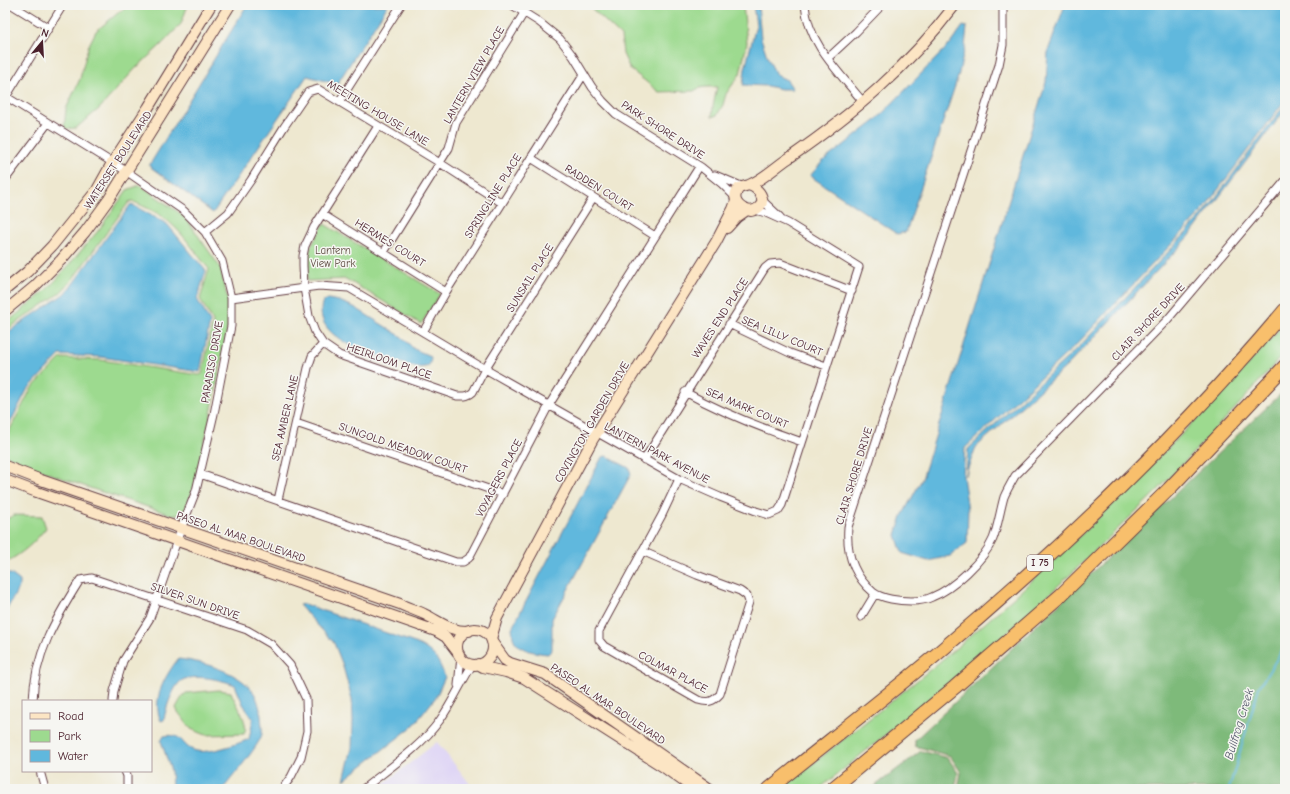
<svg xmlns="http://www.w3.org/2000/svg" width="1290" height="794" font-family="'Comic Neue',sans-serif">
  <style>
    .built { fill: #dfd5f5 }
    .green { fill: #9dda8f; stroke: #747c5d }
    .forest { fill: #7eba7a; stroke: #646c52 }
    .water { fill: #60b8dd; stroke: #556c84 }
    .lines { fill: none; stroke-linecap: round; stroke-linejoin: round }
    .stream { stroke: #60b8dd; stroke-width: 2 }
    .street-casing { stroke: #633d44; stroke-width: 9 }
    .secondary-casing { stroke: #633d44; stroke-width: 12 }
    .highway-casing { stroke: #633d44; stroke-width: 15 }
    .street { stroke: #fff; stroke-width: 7 }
    .secondary { stroke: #fce5c4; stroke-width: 10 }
    .highway { stroke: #f8bf6c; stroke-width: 13 }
    .labels { text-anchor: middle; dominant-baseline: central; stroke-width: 3; stroke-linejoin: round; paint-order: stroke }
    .shield { fill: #f6f6f2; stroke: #7e6067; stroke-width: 1 }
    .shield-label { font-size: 10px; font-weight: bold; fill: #4a1f2b }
    .street-label { font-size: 11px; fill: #4a1f2b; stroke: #f6f6f2 }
    .park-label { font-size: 11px; fill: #5f4e44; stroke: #f6f6f2 }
    .water-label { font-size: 12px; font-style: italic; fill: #525569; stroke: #f6f6f2 }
  </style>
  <rect width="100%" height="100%" fill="#f6f6f2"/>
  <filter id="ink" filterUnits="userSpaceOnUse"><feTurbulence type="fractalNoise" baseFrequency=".025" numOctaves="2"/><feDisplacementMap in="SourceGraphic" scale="8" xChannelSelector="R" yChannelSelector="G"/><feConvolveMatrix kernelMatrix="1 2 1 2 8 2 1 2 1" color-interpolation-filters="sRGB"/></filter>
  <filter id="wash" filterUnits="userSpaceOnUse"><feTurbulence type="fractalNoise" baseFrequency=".012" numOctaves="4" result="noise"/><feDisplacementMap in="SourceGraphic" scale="16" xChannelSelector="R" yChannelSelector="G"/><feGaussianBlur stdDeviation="0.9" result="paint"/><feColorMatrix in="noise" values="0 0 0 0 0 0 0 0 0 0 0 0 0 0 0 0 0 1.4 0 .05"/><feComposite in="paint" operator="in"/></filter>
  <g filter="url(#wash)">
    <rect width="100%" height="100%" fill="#eee8d0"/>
    <!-- built -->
    <path class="built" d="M437 742 474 789H377Z"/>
    <!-- green -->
    <path class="green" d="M130 5H188L181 24 161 45 135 69 99 109 76 128 64 129 66 109 80 79 88 47 96 31 118 13Z
      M588 5H743L747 43 740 74 726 94 723 105 717 115 712 117 713 106 717 87C710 87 700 86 694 91L659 92 644 80 630 69 623 54 621 36Z
      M140 185 185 217 220 267 228 301V326L211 414 193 490 183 515H172C116 496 59 480 5 455V439L31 389 61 358 101 360 199 375 202 374 213 322 200 299 209 269C196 254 185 235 169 222 159 212 144 207 132 201L129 202 72 280 60 293 5 331V324L44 292 56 280 98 231 127 190Z
      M324 224 440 294 421 324 346 279 307 281 310 248Z
      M1285 322V352L1243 400 1157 491 1075 570 1006 634 944 687 819 789H781C841 741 902 694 961 644 1033 582 1101 517 1167 449 1207 408 1248 366 1285 322Z
      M14 515 42 516 46 528C32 545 24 552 5 563V520Z
      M219 690 231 692C235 703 250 723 244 734L206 735 191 729 178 712 176 708C179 702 182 696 186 693Z"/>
    <!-- forest -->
    <path class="forest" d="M1285 390V789H958L961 772 950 756 915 746V740Z
      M921 751 948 758 958 773 955 789H871Z"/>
    <!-- water -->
    <path class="water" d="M247 5H388L337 84 307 76 213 213 149 166Z
      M753 5H758L761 38 767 56 776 75 787 80 793 89H781L767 86 743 85 745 69 756 25Z
      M1065 5H1285V100L1200 214 1077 344 965 448 963 476 968 510 967 543 950 556 928 561 902 553 896 535 902 516 922 479 1046 82 1048 51Z
      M963 26 967 27 965 47 958 77 906 232 897 234 810 176 823 161 875 121 950 44Z
      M1285 104V110L1188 238 1068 365 976 447 968 468 966 476 968 449 1079 347 1202 216Z
      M131 204 167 224 206 271 197 299 210 322 200 372 101 357 60 355 27 390 5 433V334L67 292Z
      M328 299 339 301 354 307 402 337 414 349 430 356 431 358C430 363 430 367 424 367 415 369 403 363 394 360 369 353 313 339 322 303Z
      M606 456 629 468 631 474 552 619V650L548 654C538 653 519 651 514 640 512 637 513 631 512 628L602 457Z
      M5 574H11L20 581V585L5 613Z
      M304 604 415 643C433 651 438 658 445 677L436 697 413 726 344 780 352 748 353 720 352 699 342 663 334 643 299 605Z
      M178 659C200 661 241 672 254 693 258 700 260 708 261 716 261 721 263 729 262 734 260 745 231 778 223 789H172L171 771 161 741 164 736C185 732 180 748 197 751 208 754 238 744 249 739L253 719 243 704 235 685C223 680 192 673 181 681 173 687 165 710 164 720L161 721C151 700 165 676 178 659Z"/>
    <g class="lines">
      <!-- stream -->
      <path class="stream" d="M1229 789 1259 687 1285 646"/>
    </g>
  </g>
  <g filter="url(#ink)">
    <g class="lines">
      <defs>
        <path id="street" d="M12 5 49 28
          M512 5 539 22 560 39 573 56 592 87 603 101 616 114 701 167 722 184 735 197
          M805 5C808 44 840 73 863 102
          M1003 5V45L999 65 848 527C846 553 853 575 873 592 882 599 900 601 911 601 919 601 926 600 932 597 953 589 984 560 993 539 998 526 1000 511 1004 497 1007 490 1011 483 1015 476L1168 319 1285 181
          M828 58 856 32 882 5
          M5 96 126 171 184 211 205 232 222 261 231 298V326L214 414 196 491 181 529 150 618 123 661 114 691 113 701
          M6 97 63 5
          M339 102 401 5
          M378 126 314 227 305 246 303 256V266L304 288 309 316 315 332 323 344 339 355 457 396C464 396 468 397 473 392L485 369 593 198
          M531 158 655 236
          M715 175 741 186
          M5 180 48 123
          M763 201 780 217
          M322 214 446 292
          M205 232 228 213 251 180 284 127 308 92 318 89 440 163 502 203
          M384 252 449 148 456 123 524 13
          M231 298 319 286 349 288 485 369 679 479 720 497 756 511 769 515 778 511 782 505 859 267 788 223 766 213 755 210
          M729 324 790 353 826 366
          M423 332 446 292 584 74
          M685 392C723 413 761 428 802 442
          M296 423 503 494
          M644 460 765 268 770 264 780 263 852 291
          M200 474 456 562H463L469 558 549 405 699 167
          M278 500 308 368 312 356 323 344
          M642 551 697 575 740 591 747 596 749 602 720 694C713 702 708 703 698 700L604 646 599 640V631L662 515 679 479
          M861 617 875 594
          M458 685 461 657
          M33 701C34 655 56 618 80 580L92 578 247 630 271 644 290 665 306 699 307 731 301 757 291 777 282 789
          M40 771 45 789
          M125 771 127 776V789
          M363 789C389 768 420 748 440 720 453 702 461 682 473 664"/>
        <path id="secondary" d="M749 185C764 179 775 167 789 158 854 113 907 68 955 5
          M749 185C763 190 769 207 751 211 739 209 730 199 739 188Z
          M727 228 737 217 747 210
          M5 290 27 272 52 246 97 190 112 163 148 108 211 5
          M5 311 35 286 61 260 85 232 109 199 230 5
          M5 466 41 480 400 604C408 608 416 610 424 614 439 621 451 632 469 631
          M5 480 34 491 436 631 446 637 459 654
          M457 647a18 18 0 1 1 36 0a18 18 0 1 1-36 0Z
          M491 639 497 618 593 439 716 242 733 209 736 201
          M492 642 505 660 510 663 545 674 710 789
          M478 664 483 667 506 672 524 678 662 766 694 789"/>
        <path id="highway" d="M769 789C825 744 882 700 937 654 1061 549 1180 435 1285 310
          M832 789 955 687 1061 595 1169 489 1285 366"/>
      </defs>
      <!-- street casing -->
      <use href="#street" class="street-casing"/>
      <!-- secondary casing -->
      <use href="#secondary" class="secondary-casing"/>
      <!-- highway casing -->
      <use href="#highway" class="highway-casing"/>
      <!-- street -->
      <use href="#street" class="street"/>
      <!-- secondary -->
      <use href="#secondary" class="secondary"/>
      <!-- highway -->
      <use href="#highway" class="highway"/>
    </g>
  </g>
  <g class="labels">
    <!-- shield labels -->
    <rect class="shield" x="1027" y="555" width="26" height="16" rx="3"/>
    <g class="shield-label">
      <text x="1040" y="563">I 75</text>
    </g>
    <!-- street labels -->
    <g class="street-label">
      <text transform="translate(474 75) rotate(-60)">LANTERN VIEW PLACE</text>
      <text transform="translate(378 113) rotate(31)">MEETING HOUSE LANE</text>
      <text transform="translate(663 130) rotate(33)">PARK SHORE DRIVE</text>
      <text transform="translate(118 160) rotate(-57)">WATERSET BOULEVARD</text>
      <text transform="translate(599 188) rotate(32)">RADDEN COURT</text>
      <text transform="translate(493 196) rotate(-58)">SPRINGLINE PLACE</text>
      <text transform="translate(390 243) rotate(32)">HERMES COURT</text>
      <text transform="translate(530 278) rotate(-58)">SUNSAIL PLACE</text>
      <text transform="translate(720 318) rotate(-57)">WAVES END PLACE</text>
      <text transform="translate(1148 322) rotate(-47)">CLAIR SHORE DRIVE</text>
      <text transform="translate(782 336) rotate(23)">SEA LILLY COURT</text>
      <text transform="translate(389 361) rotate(19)">HEIRLOOM PLACE</text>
      <text transform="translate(212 362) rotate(-80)">PARADISO DRIVE</text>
      <text transform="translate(747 408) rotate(23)">SEA MARK COURT</text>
      <text transform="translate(285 418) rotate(-77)">SEA AMBER LANE</text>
      <text transform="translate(592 422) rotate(-60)">COVINGTON GARDEN DRIVE</text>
      <text transform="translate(403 448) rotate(19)">SUNGOLD MEADOW COURT</text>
      <text transform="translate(657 453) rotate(28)">LANTERN PARK AVENUE</text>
      <text transform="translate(854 476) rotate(-73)">CLAIR SHORE DRIVE</text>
      <text transform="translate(499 478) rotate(-62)">VOYAGERS PLACE</text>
      <text transform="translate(241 537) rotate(19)">PASEO AL MAR BOULEVARD</text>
      <text transform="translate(195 601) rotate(19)">SILVER SUN DRIVE</text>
      <text transform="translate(673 672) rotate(28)">COLMAR PLACE</text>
      <text transform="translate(608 704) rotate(34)">PASEO AL MAR BOULEVARD</text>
    </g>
    <!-- park labels -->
    <g class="park-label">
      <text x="333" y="250">Lantern<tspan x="333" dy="13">View Park</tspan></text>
    </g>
    <!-- water labels -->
    <g class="water-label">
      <text transform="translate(1239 724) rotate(-73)">Bullfrog Creek</text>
    </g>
  </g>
  <!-- margin -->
  <rect width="1290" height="794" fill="none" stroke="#f6f6f2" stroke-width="20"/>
  <!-- legend -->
  <rect x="22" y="700" width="130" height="72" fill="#f6f6f2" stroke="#b1a0a2"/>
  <rect x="30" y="713" width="20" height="6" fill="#fce5c4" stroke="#b1a0a2"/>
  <text x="58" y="720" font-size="12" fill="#4a1f2b">Road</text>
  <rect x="30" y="730" width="20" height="12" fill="#9dda8f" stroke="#b1a0a2"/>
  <text x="58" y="740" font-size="12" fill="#4a1f2b">Park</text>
  <rect x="30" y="750" width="20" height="12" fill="#60b8dd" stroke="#b1a0a2"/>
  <text x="58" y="760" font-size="12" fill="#4a1f2b">Water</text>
  <!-- north arrow -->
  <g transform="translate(42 42) rotate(18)" stroke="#f6f6f2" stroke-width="3" paint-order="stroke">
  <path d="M0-3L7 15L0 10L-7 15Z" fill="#4a1f2b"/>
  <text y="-6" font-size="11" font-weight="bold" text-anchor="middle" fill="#4a1f2b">N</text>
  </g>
</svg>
